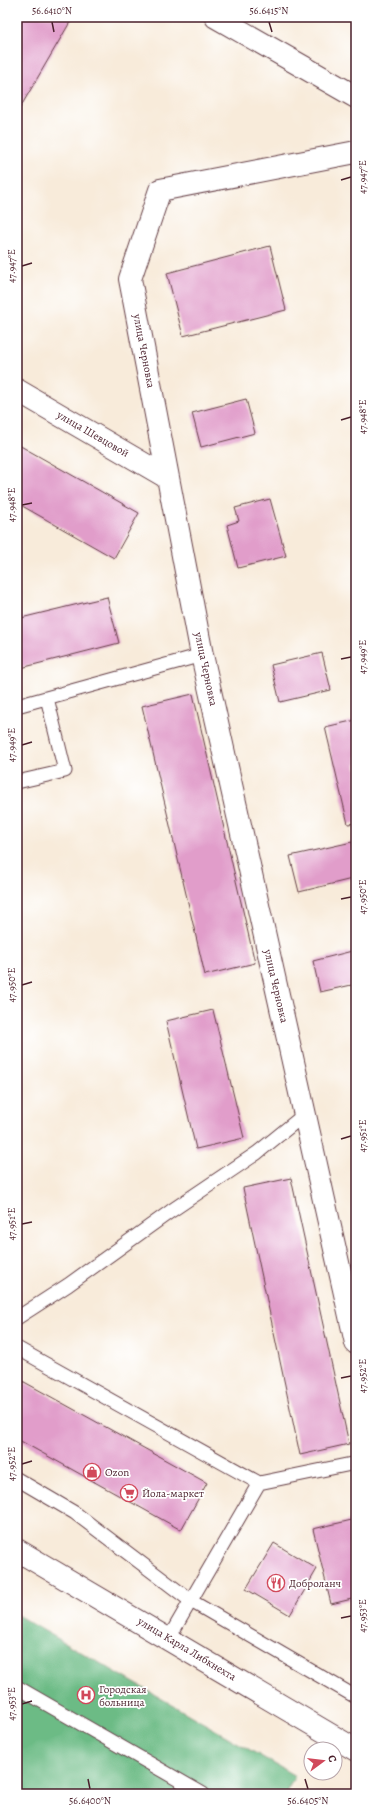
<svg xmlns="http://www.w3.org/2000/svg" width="373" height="1811" font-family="Alegreya,serif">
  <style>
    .forest { fill: #6cbb85; stroke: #5b6d58 }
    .building { fill: #e19dca }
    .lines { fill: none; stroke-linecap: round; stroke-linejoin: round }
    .service-casing { stroke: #643e45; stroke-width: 15 }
    .minor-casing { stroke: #643e45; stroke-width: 24 }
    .secondary-casing { stroke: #643e45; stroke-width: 24 }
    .service { stroke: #fff; stroke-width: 13 }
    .minor { stroke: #fff; stroke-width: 22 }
    .secondary { stroke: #fff; stroke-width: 22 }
    .ticks { fill: none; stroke: #4a1f2b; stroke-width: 1.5 }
    .labels { text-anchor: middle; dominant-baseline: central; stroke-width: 3.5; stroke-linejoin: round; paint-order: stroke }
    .street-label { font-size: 11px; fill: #4a1f2b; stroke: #fff }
    .poi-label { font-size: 11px; fill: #4a1f2b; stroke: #fff; text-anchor: start }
    .neatline { fill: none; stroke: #4a1f2b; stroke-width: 1.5 }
    .ticks-label { font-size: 10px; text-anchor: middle; fill: #4a1f2b }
  </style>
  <rect width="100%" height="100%" fill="#fff"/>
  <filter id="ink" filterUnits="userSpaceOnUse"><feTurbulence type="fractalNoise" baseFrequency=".025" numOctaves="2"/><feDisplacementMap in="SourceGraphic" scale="8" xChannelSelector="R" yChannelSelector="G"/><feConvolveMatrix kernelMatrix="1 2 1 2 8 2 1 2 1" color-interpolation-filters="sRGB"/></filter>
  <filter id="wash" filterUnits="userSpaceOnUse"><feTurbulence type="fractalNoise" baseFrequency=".012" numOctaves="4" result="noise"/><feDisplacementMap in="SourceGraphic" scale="16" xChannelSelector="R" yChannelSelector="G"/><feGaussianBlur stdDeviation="0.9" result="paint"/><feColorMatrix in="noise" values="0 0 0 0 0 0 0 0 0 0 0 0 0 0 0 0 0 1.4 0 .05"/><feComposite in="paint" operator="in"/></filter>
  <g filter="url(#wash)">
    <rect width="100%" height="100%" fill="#f8ebda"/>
    <!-- forest -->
    <path class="forest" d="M17 1615 295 1776 285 1794H17Z"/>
    <g id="blocks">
      <!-- building -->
      <path class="building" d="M17 17H73L17 113Z
        M270 246 286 310 183 336 167 273Z
        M246 399 255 433 201 447 192 413Z
        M17 444 139 513 114 558 17 503Z
        M270 499 286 556 238 568 227 525 239 521 235 508Z
        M107 597 119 643 17 669V619Z
        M322 653 331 690 280 702 271 665Z
        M193 694 255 963 205 975 142 706Z
        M356 720V823L348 824 325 727Z
        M352 842 356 858V878L299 892 290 856Z
        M356 950V984L320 992 313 961Z
        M213 1010 244 1138 196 1149 166 1021Z
        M291 1178 349 1444 300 1455 243 1188Z
        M17 1378 207 1483 181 1530 17 1439Z
        M356 1519V1598L331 1604 313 1529Z
        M274 1543 317 1569 290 1615 246 1589Z"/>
    </g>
  </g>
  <g filter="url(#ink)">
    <use href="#blocks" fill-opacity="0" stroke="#643e45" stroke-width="1"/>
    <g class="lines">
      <defs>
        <path id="service" d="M17 706 202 655
          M17 782 65 771 47 698
          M17 1318 68 1285 171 1211 257 1153 305 1114
          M17 1348 259 1483 356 1463
          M17 1479 75 1513 191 1601 356 1697
          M169 1638 259 1483
          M17 1687 203 1794"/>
        <path id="minor" d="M216 17 356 97
          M356 152 160 190 130 279 202 655 356 1343
          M17 390 168 478"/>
        <path id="secondary" d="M17 1550 356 1750"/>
      </defs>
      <!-- service casing -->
      <use href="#service" class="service-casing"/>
      <!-- minor casing -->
      <use href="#minor" class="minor-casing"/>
      <!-- secondary casing -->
      <use href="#secondary" class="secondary-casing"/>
      <!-- service -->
      <use href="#service" class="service"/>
      <!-- minor -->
      <use href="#minor" class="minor"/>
      <!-- secondary -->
      <use href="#secondary" class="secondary"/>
    </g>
  </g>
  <!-- ticks -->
  <path class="ticks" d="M52 22 54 32M269 22 272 32M341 180 351 177M22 266 32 263M341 420 351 417M22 505 32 503M341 659 351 657M22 745 32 742M341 899 351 897M22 985 32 982M341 1139 351 1136M22 1224 32 1222M341 1378 351 1376M22 1464 32 1461M341 1618 351 1616M22 1704 32 1701M88 1779 90 1789M305 1779 308 1789"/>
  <!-- icons -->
  <defs>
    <symbol id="shop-ring" viewBox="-11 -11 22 22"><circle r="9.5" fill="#fff" stroke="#d1495b" stroke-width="1.5"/><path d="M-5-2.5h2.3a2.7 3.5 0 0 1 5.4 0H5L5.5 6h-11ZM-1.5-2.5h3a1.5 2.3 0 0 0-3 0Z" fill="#d1495b"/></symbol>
    <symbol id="supermarket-ring" viewBox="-11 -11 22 22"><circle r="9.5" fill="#fff" stroke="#d1495b" stroke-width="1.5"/><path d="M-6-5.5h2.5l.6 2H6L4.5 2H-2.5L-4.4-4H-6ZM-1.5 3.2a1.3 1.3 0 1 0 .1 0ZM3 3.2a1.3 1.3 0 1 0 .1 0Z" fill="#d1495b"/></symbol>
    <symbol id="restaurant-ring" viewBox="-11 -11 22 22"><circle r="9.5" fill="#fff" stroke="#d1495b" stroke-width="1.5"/><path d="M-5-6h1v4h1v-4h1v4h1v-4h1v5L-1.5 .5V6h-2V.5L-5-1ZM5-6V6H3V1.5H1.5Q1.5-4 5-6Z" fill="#d1495b"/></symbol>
    <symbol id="hospital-ring" viewBox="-11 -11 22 22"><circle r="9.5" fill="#fff" stroke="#d1495b" stroke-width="1.5"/><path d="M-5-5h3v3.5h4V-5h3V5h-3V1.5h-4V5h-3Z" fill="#d1495b"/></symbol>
  </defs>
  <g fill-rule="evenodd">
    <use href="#shop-ring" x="82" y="1462" width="20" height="20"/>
    <use href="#supermarket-ring" x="119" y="1483" width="20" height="20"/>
    <use href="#restaurant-ring" x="266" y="1573" width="20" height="20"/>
    <use href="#hospital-ring" x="76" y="1685" width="20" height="20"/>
  </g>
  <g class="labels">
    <!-- street labels -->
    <g class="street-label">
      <text transform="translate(144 351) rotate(79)">улица Черновка</text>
      <text transform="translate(93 434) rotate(30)">улица Шевцовой</text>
      <text transform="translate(206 669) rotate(78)">улица Черновка</text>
      <text transform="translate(276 986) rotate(77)">улица Черновка</text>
      <text transform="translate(187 1649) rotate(31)">улица Карла Либкнехта</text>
    </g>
    <!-- poi labels -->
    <g class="poi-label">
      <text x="105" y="1472">Ozon</text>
      <text x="142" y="1493">Йола-маркет</text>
      <text x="289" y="1583">Доброланч</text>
      <text x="99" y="1689">Городская<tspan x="99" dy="13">больница</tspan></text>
    </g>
  </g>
  <!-- margin -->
  <rect width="373" height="1811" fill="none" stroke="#fff" stroke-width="44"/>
  <!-- north arrow -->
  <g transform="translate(323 1761) rotate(75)"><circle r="19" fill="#ffffff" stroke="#b7a5aa"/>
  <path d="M0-3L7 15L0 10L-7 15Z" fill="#d1495b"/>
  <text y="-6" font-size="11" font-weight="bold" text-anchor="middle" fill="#4a1f2b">С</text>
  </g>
  <rect x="22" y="22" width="329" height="1767" class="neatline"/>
  <g class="ticks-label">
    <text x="52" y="14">56.6410°N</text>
    <text x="269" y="14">56.6415°N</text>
    <text transform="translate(362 177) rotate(-90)" y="4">47.947°E</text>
    <text transform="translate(11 266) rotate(-90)" y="4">47.947°E</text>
    <text transform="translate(362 417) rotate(-90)" y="4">47.948°E</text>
    <text transform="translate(11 505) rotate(-90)" y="4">47.948°E</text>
    <text transform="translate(362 657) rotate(-90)" y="4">47.949°E</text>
    <text transform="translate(11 745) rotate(-90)" y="4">47.949°E</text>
    <text transform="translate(362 897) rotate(-90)" y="4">47.950°E</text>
    <text transform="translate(11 985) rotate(-90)" y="4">47.950°E</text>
    <text transform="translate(362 1136) rotate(-90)" y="4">47.951°E</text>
    <text transform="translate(11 1224) rotate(-90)" y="4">47.951°E</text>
    <text transform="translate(362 1376) rotate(-90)" y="4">47.952°E</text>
    <text transform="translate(11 1464) rotate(-90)" y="4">47.952°E</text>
    <text transform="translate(362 1616) rotate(-90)" y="4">47.953°E</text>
    <text transform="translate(11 1704) rotate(-90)" y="4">47.953°E</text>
    <text x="90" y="1804">56.6400°N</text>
    <text x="308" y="1804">56.6405°N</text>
  </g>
</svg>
